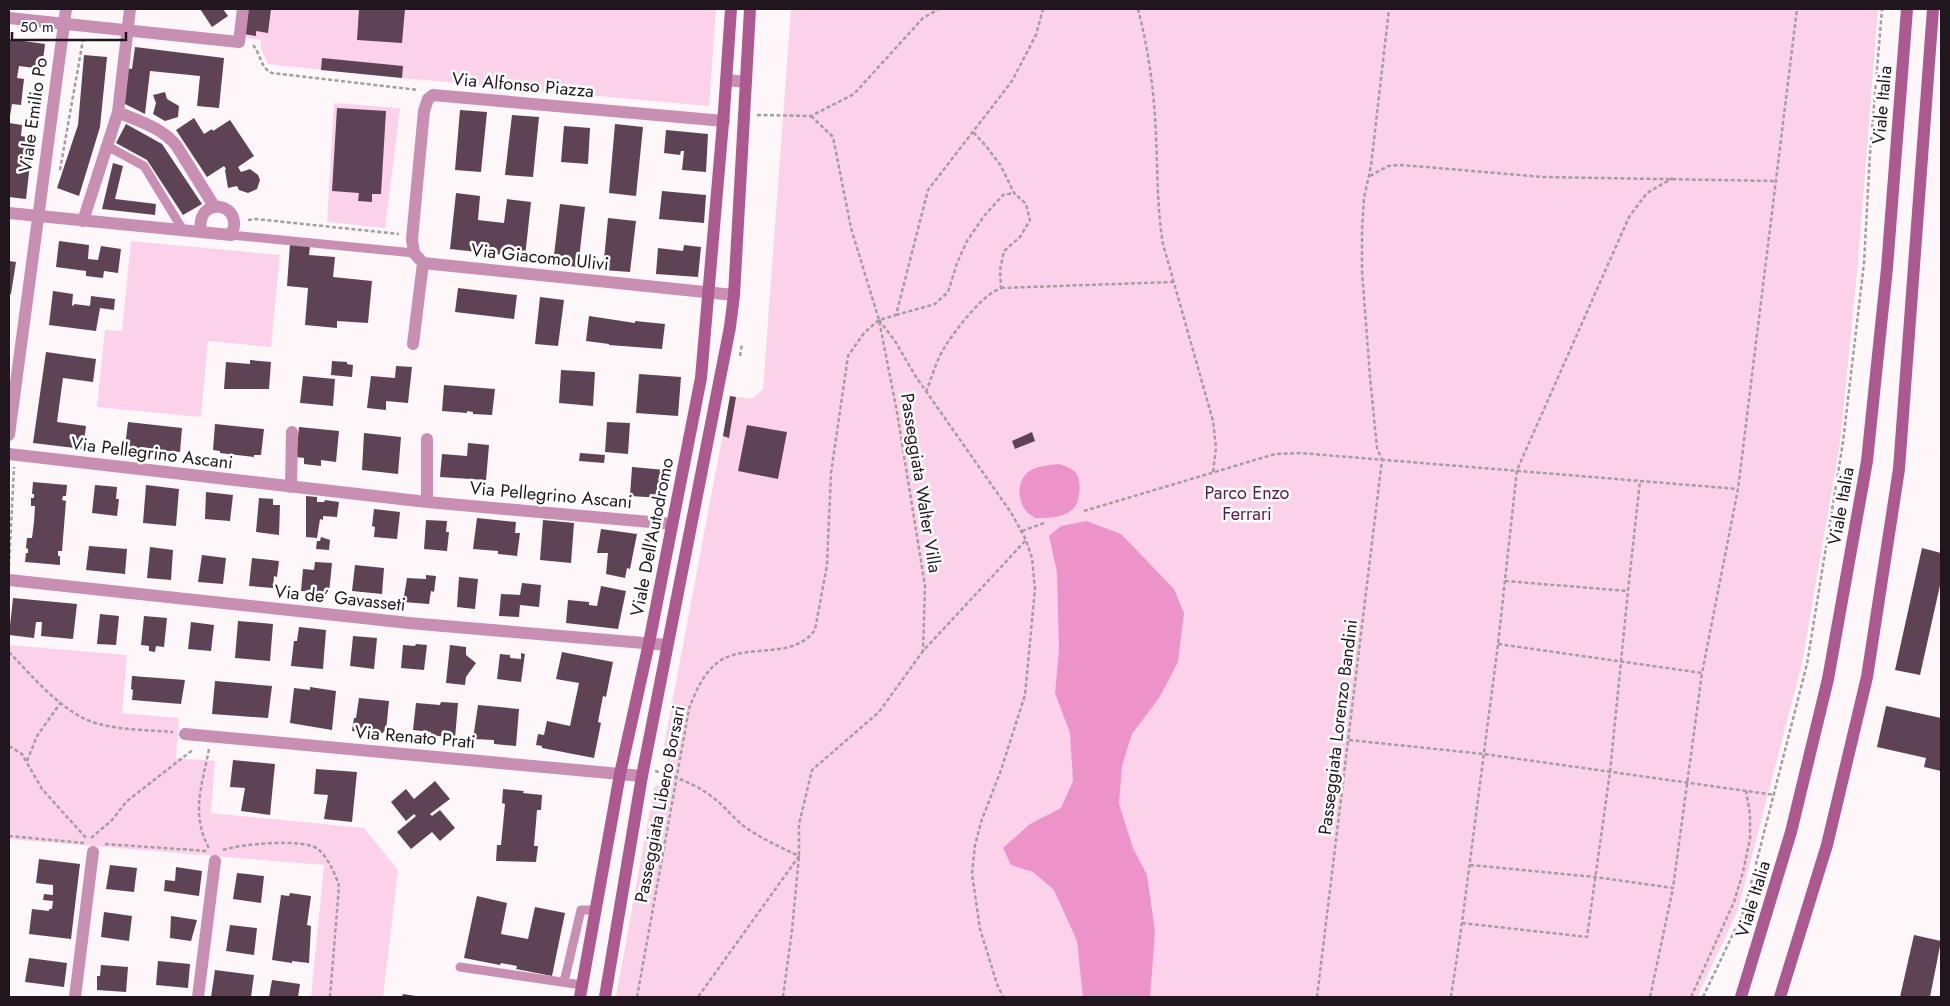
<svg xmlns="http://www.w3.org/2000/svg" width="1950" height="1006" font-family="Jost,sans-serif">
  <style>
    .green { fill: #fcd2ea }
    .water { fill: #ec93ca }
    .building { fill: #5d4353 }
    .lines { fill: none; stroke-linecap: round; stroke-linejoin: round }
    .path { stroke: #a59da2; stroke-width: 2.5; stroke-dasharray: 4 2.5; stroke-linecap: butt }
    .lane { stroke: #c98fb2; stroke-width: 9 }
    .street { stroke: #c98fb2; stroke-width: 12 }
    .secondary { stroke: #ac598f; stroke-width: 12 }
    .labels { text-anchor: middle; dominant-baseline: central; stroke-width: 5; stroke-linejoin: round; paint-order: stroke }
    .street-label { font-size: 18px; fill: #21161d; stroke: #fff }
    .park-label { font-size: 18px; fill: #63154b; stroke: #fff }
  </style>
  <rect width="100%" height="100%" fill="#fdf7fa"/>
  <!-- green -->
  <path class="green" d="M244 9H716L709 106 402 78 268 64 261 49V40L241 37Z
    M791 9H1878L1858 262 1840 443 1802 663 1738 910 1697 997H616L654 787 664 784 668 764 663 751 730 396 752 399 763 389Z
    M334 103 400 108 385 228 327 222Z
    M131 241 280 255 271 347 208 341 201 417 97 407 105 330 122 331Z
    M9 645 127 655 122 713 179 718 176 758 215 761 211 813 364 828 398 870 383 997H311L324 865 9 839Z"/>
  <!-- water -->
  <path class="water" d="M1059 464C1065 466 1072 468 1076 473 1082 482 1080 500 1074 508 1065 518 1047 518 1035 518 1033 516 1028 514 1026 511 1017 500 1017 481 1028 472 1036 466 1049 465 1059 464Z
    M1086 521 1121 534 1174 589 1184 613 1178 662 1159 698 1132 734 1122 765 1119 804 1133 848 1147 875 1155 932 1150 997H1083L1077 941 1054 890 1033 872 1011 865 1003 848 1030 824 1061 808 1073 781 1070 733 1055 693 1059 650 1057 572 1049 536 1061 526Z"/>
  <!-- building -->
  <path class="building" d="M200 9H223L228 16 212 27Z
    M247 9H271L268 33 256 31V36L244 34Z
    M359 9H405L402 43 357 40Z
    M9 39 45 44 42 69 19 66 17 78 24 79 21 105 12 104 10 116 9 115Z
    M135 47 224 58 219 108 197 106 200 76 150 71 145 114 125 104 126 68 132 69Z
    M84 55 107 57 100 127 79 196 57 188 78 125Z
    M322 58 403 66 402 78 321 70Z
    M165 92 167 99 179 106 178 117 165 121 153 114 156 103 153 95Z
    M337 108 386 111 381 194H372V202L358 201 359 193 332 191Z
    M460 110 487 112 481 172 455 170Z
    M512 115 539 117 533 177 505 175Z
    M194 118 204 134 212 129 213 131 230 120 254 156 238 167 241 172 250 169 258 175 260 180 257 189 248 193 239 190 237 186 228 188 225 170 226 169 224 166 207 177 176 130Z
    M9 123 22 125 21 136 33 138 26 199 9 197Z
    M126 124 162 144 202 204 183 215 147 160 116 143Z
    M615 124 643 127 636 196 609 193Z
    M564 126 590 128 588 164 561 162Z
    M666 130 708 134 706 172 682 170 684 151H681L680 155 664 153Z
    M113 163 123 166 115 199 156 204 155 215 102 209Z
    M662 191 706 195 704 223 659 219Z
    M456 193 480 196 478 220 504 223 507 199 531 202 525 257 450 249Z
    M560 204 585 207 578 267 553 264Z
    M608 218 636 221 630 272 603 270Z
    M59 241 89 245 88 259 98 260 101 246 121 249 118 273 104 271 103 278 86 276V271L56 267Z
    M290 244 310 246 309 255 335 257 333 277 372 281 368 323 337 321V328L305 325 308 288 287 286Z
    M684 245 701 247 698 277 656 274 658 248 683 251Z
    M9 261 16 262 11 294H9Z
    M458 288 517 295 514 319 455 312Z
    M53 291 73 294 72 305 74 306V304L90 306 91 296 115 299 114 310 100 308 96 331 49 325Z
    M540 297 564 300 558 346 535 344Z
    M589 316 635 323V321L665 324 662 349 609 345V344L586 341Z
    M46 352 96 359 93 382 63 378 57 422 86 426 83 449 33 443Z
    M250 360 271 362 269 389H224L226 362 250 364Z
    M332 361 347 362V364L353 365 352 377 331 375Z
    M396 366 412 367 408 403 386 401V410L367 408 371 376 395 378Z
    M561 370 595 372 593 406 559 403Z
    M639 374 681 377 678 416 636 413Z
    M303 376 335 379 333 406 300 403Z
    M444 385 495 389 492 415 473 414V412L467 411V413L442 411Z
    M730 396 736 397 729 438 723 436Z
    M128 422 182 428 180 452 125 447Z
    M607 422 630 423 628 454 605 452Z
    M215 424 264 429 261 455H254V457L220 453V451L213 450Z
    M747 425 787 432 778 479 738 471Z
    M299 427 339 431 336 462 321 460V466L304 464V458L296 457Z
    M1032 432 1035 441 1015 449 1012 441Z
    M364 433 401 437 398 474 362 470Z
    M468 443 489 445 486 480 440 477 442 454 467 456Z
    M580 453 605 455 604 463 579 461Z
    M632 467 665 470 662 498 630 496Z
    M33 482 67 485 66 496H63L62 500 66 501 62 551H58V556H60V565L25 562 26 553H28V549L26 548 27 538H32L34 522 35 506H31V498H34V494H32Z
    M95 485 117 487 116 499H119L117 516 92 513Z
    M146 485 179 489 176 526 143 523Z
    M206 492 233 495 230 521 205 519Z
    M306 496 317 497V502H324L325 500 339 502 337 517 323 516V520L320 519 317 538 306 537Z
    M259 498 273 499V505H280L279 535 256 532Z
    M374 509 400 512 397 539 374 537 375 527 372 526Z
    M477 518 516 522 515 533H520L517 556 498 554V551L473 549Z
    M426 520 447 521 446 532H449L447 551 424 549Z
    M543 520 574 523 571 563 540 560Z
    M601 529 637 534 630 569 627 568 625 578 606 574 608 553H597Z
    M321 537 330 540 329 550 316 549 317 541H320Z
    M89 546 127 549 125 574 86 570Z
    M150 547 173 550 171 580 147 578Z
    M1922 548 1941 553V581L1920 675 1895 670Z
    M202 555 226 558 223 584 198 582Z
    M252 558 279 561 277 577 274 576 273 588 249 586Z
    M315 562 332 563 329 593 301 591 303 569 314 570Z
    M355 565 384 568 382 594 352 591Z
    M426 575 436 576 434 592 431 591 429 604 403 602 407 578 426 579Z
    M459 577 478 579 475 609 457 607Z
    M522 583 541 585 539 607 520 605 519 617 499 616 501 594 520 595Z
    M601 586 626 591 618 629 566 623 568 600 589 602V605L597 606Z
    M13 598 77 604 73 639 41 636 42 622H36L34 638 9 635Z
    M100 614 119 616 116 645 97 644Z
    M144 616 167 618 164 647 156 646 155 652 149 651V646L141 645Z
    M238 621 273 624 270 661 235 658Z
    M191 622 214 625 211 651 188 649Z
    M299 627 326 630 323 669 291 666 294 641H297Z
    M353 636 377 638 374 669 350 666Z
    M416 644 427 645 424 670 401 668 403 645 415 646Z
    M450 645 466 647V655L476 663 466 677 465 685 446 683Z
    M562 652 613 662 606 697 603 696 598 722 601 723 594 758 542 748V746L536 745 538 734 544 735 547 721 570 726 579 683 556 679Z
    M521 653 525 654 521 682 497 679 500 654 510 655V658L521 659Z
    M132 676 185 680 181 704 132 700 133 690 131 689Z
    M215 681 272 686 268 718 212 714Z
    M310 687 336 691 332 730 290 723 294 688 310 690Z
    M359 698 389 701 386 731H384L383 733 352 731 354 718H356Z
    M441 702 458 703 455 738 431 735V732L413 730 416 703 440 705Z
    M478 705 519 709 516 746 494 744V740L473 739Z
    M1886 706 1941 718V771L1924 767 1926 758 1877 747Z
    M233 760 275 764 270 815 241 811 245 788 230 787Z
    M316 769 357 772 352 822 324 819 328 795 314 794Z
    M435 781 450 799 430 814 432 816 440 810 455 828 440 841 432 832 411 849 397 832 416 816 414 814 406 821 391 802 406 789 414 799Z
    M503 789 524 791 523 793 542 795 541 810H537L534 846H538L536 862 496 861 497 845H501L505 804 502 803Z
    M39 859 80 864 71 939 29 934 32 909 49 911V909H52L53 901 43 900 44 894 53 895V885L36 883Z
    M110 865 137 868 134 892 106 889Z
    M176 867 202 871 199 896 164 891 165 880 175 881Z
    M237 873 264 876 261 903 233 899Z
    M290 893 311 896 307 925 311 926 309 963 292 961V963L272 960 281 895 289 896Z
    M477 896 507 903 501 934 528 939 535 907 565 913 552 976 516 969 517 966 501 963 500 965 464 958Z
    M104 912 132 916 129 941 101 937Z
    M171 916 197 920 191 941 170 938Z
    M230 925 257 928 254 955 226 951Z
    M1914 935 1941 941 1930 997H1900Z
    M29 958 67 963 64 987 25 982Z
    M158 961 190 964 188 988 156 985Z
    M101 965 128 967 126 992 97 990V976H100Z
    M215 970 254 975 251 997H211Z
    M272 980 300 984 298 997H269Z
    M403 994 416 996V997H402Z"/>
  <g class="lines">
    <!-- path -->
    <path class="path" d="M1138 9C1147 44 1153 82 1155 118 1158 160 1156 202 1163 244L1213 421 1216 448 1213 472
      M253 45C261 54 260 68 272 73L418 90
      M757 115 811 116 854 94 923 18 939 9
      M811 116 833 137 851 228 879 320 897 412 925 586 923 651
      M60 170 83 40
      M1370 176 1388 166 1402 165 1543 177 1775 181
      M248 220 256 219 399 234
      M1001 288 1173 282
      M896 315 935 304 948 292 957 263 967 241 984 216 1003 195 1014 193
      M879 320 895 341 916 377 1012 514 1026 540 1032 558 1035 589 1025 695 1001 770 981 822 975 845 972 874 980 929 997 984 1003 997
      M740 356 742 344
      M926 392C932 377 937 358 946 345 958 327 981 296 1001 288L1000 270 1004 251 1020 237 1030 220 1026 204 1014 193 1001 166 986 146 973 132
      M1084 511 1275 454 1300 453 1738 489
      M1022 531 1044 523
      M9 566 14 467
      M1505 581 1628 591
      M1498 644 1702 673 1738 489 1797 9
      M9 652C32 676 65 716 99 724 122 730 149 730 173 732
      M1349 740 1484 754 1775 795
      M9 746 22 754 42 789 87 839
      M209 749C202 786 190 815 210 850
      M27 761 37 736 61 702
      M655 771C675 777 694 783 711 796 724 805 733 818 745 827 762 839 780 847 799 856L698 997
      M9 836 84 843
      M91 838 112 820 127 801 194 749
      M105 844 207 851
      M223 850C240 844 303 838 318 849 328 858 335 873 339 886L330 997
      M1470 865 1595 877 1673 888 1702 673
      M1462 923 1587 937 1610 772 1628 591 1640 481
      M637 997 689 709C697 687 709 661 733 655 761 647 796 656 815 630L827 565 831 473 848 356 864 333 879 320 896 315 928 190 1012 81 1036 35 1043 9
      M783 997 792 930 799 856V824L812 770 879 712 923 651 1026 540
      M1317 997 1382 460 1377 448 1370 377 1362 271V231L1364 198 1371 166 1389 9
      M1451 997 1462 923 1498 644 1517 470 1629 217 1647 193 1673 178
      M1650 997 1673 888
      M1691 997 1734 902 1743 872 1750 839V814L1746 791
      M1703 997 1744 911 1807 664 1843 442 1864 263 1870 154 1882 9"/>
    <!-- lane -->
    <path class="lane" d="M107 146 144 166 183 230
      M231 235 414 253
      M460 967 582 985
      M564 982 581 910H597"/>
    <!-- street -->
    <path class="street" d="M9 18 239 42 243 9
      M727 80 746 82
      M118 112C138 121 161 127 176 145L214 206
      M9 213 231 235C247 203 195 193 201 232
      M83 221 118 112 130 9
      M423 263 414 253 412 239 424 111 428 99 433 95 724 121
      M413 344 423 263 734 295
      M9 435 66 9
      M9 454 427 502 672 524
      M291 487 292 432
      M427 502V439
      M9 580 409 623 667 645
      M185 734 642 776
      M75 997 93 852
      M198 997 215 861"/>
    <!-- secondary -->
    <path class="secondary" d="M580 997 620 774 649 643 701 378 724 111 731 9
      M605 997 642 776 730 327 734 295 750 9
      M1741 997 1791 832 1828 679 1867 461 1887 268 1907 9
      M1780 997 1827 845 1867 677 1899 469 1933 9"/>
  </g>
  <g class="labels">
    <!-- street labels -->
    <g class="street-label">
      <text transform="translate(523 85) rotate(5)">Via Alfonso Piazza</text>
      <text transform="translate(1882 105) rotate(-85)">Viale Italia</text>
      <text transform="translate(33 115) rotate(-82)">Viale Emilio Po</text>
      <text transform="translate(540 257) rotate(6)">Via Giacomo Ulivi</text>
      <text transform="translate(152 453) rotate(7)">Via Pellegrino Ascani</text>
      <text transform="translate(921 483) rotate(81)">Passeggiata Walter Villa</text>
      <text transform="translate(551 495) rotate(5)">Via Pellegrino Ascani</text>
      <text transform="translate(1841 506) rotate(-80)">Viale Italia</text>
      <text transform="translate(652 537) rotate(-79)">Viale Dell'Autodromo</text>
      <text transform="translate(340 598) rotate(6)">Via de’ Gavasseti</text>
      <text transform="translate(1338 727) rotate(-83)">Passeggiata Lorenzo Bandini</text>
      <text transform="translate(415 737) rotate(5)">Via Renato Prati</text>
      <text transform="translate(660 804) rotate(-79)">Passeggiata Libero Borsari</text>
      <text transform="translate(1753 899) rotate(-73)">Viale Italia</text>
    </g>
    <!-- park labels -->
    <g class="park-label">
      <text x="1247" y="493">Parco Enzo<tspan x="1247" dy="21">Ferrari</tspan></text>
    </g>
  </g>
  <!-- border -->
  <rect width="1950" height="1006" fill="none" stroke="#21161d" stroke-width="20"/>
  <!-- scale -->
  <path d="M12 32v8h114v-8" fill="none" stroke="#21161d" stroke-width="2.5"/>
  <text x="20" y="32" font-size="15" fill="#21161d" stroke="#ffffff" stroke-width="4" paint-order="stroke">50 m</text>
</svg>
